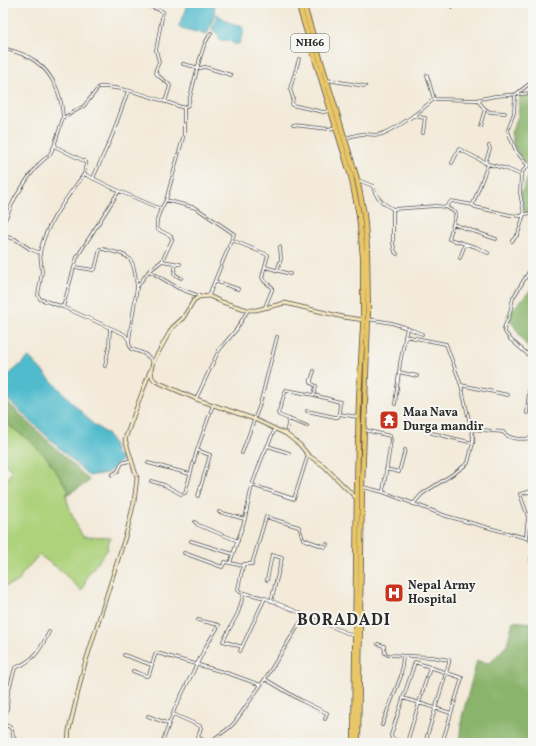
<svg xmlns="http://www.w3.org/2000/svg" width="536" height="746" font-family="Vollkorn,serif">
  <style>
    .green { fill: #add27c; stroke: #6c7e54 }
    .forest { fill: #8ab46c; stroke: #5a704c }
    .water { fill: #50bbcc; stroke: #3e737c }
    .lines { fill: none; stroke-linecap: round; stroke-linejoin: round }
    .street-casing { stroke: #494845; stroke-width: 3.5 }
    .secondary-casing { stroke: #494845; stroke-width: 4.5 }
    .highway-casing { stroke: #494845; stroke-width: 6 }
    .street { stroke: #fff; stroke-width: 2 }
    .secondary { stroke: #f6e9c3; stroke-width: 3 }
    .highway { stroke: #e9c769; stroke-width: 4.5 }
    .labels { text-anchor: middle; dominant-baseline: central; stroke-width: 4; stroke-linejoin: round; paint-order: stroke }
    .shield { fill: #f6f6f2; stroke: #686867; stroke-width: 1 }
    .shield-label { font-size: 11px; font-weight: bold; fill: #2b2b2b }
    .poi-label { font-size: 12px; font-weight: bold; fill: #2b2b2b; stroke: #f6f6f2; text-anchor: start }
    .district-label { font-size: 16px; font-weight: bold; letter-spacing: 1px; fill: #2b2b2b; stroke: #f6f6f2 }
  </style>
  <rect width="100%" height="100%" fill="#f6f6f2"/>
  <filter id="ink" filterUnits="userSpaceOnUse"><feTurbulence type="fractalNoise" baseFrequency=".025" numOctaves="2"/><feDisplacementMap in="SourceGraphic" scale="8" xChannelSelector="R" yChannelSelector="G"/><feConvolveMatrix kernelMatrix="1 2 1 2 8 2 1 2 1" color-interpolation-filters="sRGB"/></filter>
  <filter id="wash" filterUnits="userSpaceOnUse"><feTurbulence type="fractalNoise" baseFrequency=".012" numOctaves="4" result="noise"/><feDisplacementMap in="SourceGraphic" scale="16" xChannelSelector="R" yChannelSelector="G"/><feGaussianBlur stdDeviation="0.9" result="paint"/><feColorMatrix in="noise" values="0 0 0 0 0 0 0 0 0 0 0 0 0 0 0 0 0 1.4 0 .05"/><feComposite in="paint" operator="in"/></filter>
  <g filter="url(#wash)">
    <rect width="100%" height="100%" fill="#f3ead9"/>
    <!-- green -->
    <path class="green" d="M3 421 29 440 47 458 69 491 66 495C69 510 76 524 83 537L111 538 107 546 108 549 87 576 82 591 59 569 39 555 22 574 19 581 7 586H3V486L12 471 3 461Z"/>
    <!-- forest -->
    <path class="forest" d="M533 94V216L526 213 520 195 530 172 514 147 511 133 518 116 520 95Z
      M533 288V356L507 315Z
      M3 398 89 480 87 483 66 495 69 491 47 458 29 440 3 421Z
      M513 621 533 623V743H459L462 717 477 661 490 663 507 645Z"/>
    <!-- water -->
    <path class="water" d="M187 3H214C216 14 211 25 207 35L178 27 186 11Z
      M217 14C225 19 230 26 241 25L244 31 239 44H233L231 41 219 40 218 34 212 30Z
      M29 357 93 424 107 434 113 443 115 452 122 460 108 473 89 476 3 395V380Z"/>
  </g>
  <g filter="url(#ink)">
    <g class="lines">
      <defs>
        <path id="street" d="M144 3C149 9 157 7 163 12L156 50 159 62C158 65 157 66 156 69 153 76 167 80 170 86L165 102
          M452 7 453 3
          M533 7 531 17 533 21
          M3 48C14 51 26 54 35 61 54 74 62 97 63 118
          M299 59 290 89 293 98 292 105 323 112 330 111
          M183 64 200 68 205 67 231 75
          M427 75 434 99
          M327 80 365 86
          M477 100 485 109 480 126
          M184 108 188 105 200 58 205 43 211 33
          M485 109 490 112 505 113
          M414 116 425 118 423 133
          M293 125 329 129 335 127
          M345 138C351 137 357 134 363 134 370 134 376 136 382 134 398 128 422 110 434 99L476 100 495 96 533 93
          M452 163 459 149 488 164 507 169 521 175
          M485 163 490 149 489 146
          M84 174 86 164 84 161 56 147 55 143 63 118 84 106 99 87C124 86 160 100 184 108V134L166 200
          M93 178 112 136 128 91
          M358 180 373 186C375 197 383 204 393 209L436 206 446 207 451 201 473 205 475 207 510 215 521 216 524 214 533 213
          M473 204 488 164
          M446 207 456 213 453 224 496 239
          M393 209V243L395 252 397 254
          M3 224 15 198 28 178 39 164 50 154 55 144
          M453 224 449 239 476 247 488 253
          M3 236 15 239 30 249 40 253 42 272 38 295 40 299 63 307 124 334 129 340V343L131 349C140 352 148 354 153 362
          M232 240 268 255 262 277 264 281 272 287V290L265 307
          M512 241 518 234 524 214 520 193 521 175 523 171 528 166 516 151 509 134 508 129 514 113 515 95 533 81
          M40 252C46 223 67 198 84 174L119 191 161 209
          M460 258 465 244
          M162 261 180 264
          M176 264 174 274 181 278
          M75 267 93 270 95 269 100 249H103C133 257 132 254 137 286
          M265 267 290 274
          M533 268 530 270 513 298 509 317 504 328 505 332 510 339 533 359
          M151 269V272L178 288 199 296
          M277 271 281 259 280 247
          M215 281 238 289
          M63 307 77 257 119 191
          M368 319 392 323 407 328 400 363 399 372 417 376
          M407 328 422 334
          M405 336 446 344 461 385 473 437V443L468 463 456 472 422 494 413 504
          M129 340 137 287 148 272 162 261 172 240 171 236 157 229C155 220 161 208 166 200L196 208 234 234 209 295
          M105 366 109 346 110 328
          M461 385 508 395
          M314 395 316 386 311 383V380L314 371
          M196 399 219 350 236 330 248 310
          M395 404 399 372
          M307 411 335 417H338L339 414 358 417
          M527 413 529 391 530 388 533 387
          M289 419 307 426
          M472 429 503 432C511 441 522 439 533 438
          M365 430 390 436 391 440 383 492
          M432 433 473 443
          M286 434 289 419 279 415 278 413 286 390 314 395 340 402 339 414
          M268 446 289 453
          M242 453 260 404 277 337
          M308 455 294 499 252 485 245 519 230 563 243 566 238 589 240 592 265 598 354 636
          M148 463 190 474
          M386 469 399 472 405 450
          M112 475 118 471 122 463 129 461H131
          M151 481 164 485 181 494 185 493 197 450
          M252 485 262 458 275 429
          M363 487 383 492 446 516 526 538 533 542
          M198 496 210 455 197 450 213 405
          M219 512 245 519
          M195 522 198 525 238 541
          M528 525 533 522
          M526 537 528 517 520 494 533 491
          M191 541 233 554
          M533 547 531 560H533
          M184 553 222 567 225 562 230 563
          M243 566 244 564H252L266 517 299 527 303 539 325 547 327 544
          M267 580 272 555 282 558 271 601
          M378 644 384 646 385 653 388 655 432 657 449 660V663L425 743
          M242 647 223 641 238 613 244 593
          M240 651 265 598
          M124 655 152 665
          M133 671 146 676 149 675 155 655 157 653 230 674 261 685
          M265 679 302 701 327 713 325 719
          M403 698 451 713
          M173 714 200 726 201 728 198 737 208 743
          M148 716 169 724
          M4 724 3 722 7 709 8 693 15 668C35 660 40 650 49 632
          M5 725C14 727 11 731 14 738L20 743
          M382 725 401 676 403 656
          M401 741 392 739 391 735 415 662 462 678 442 743
          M407 742 430 667
          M162 743 175 708 205 648 219 625 198 620
          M209 743C217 735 228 731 235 722L265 679 305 615
          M400 743 401 741 412 743"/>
        <path id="secondary" d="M357 499 324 466 308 455 300 445 286 434 254 419 196 399 155 381 152 377 151 370 153 362 172 328 183 318 194 300 199 297 209 296 222 302 248 310H256L285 303 343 317 364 320
          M68 743 69 730 84 667 127 531 134 502 137 478 125 439 150 371"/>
        <path id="highway" d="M298 3 351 176 359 215 363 257V327L359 397 357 485 354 743
          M303 3 357 179 364 214 367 248 368 318 362 487 358 743"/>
      </defs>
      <!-- street casing -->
      <use href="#street" class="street-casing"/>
      <!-- secondary casing -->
      <use href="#secondary" class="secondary-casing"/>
      <!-- highway casing -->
      <use href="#highway" class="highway-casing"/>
      <!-- street -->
      <use href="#street" class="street"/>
      <!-- secondary -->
      <use href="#secondary" class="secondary"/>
      <!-- highway -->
      <use href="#highway" class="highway"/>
    </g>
  </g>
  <!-- icons -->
  <defs>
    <symbol id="temple-square" viewBox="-11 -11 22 22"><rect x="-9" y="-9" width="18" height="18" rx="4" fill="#c8321e" stroke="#f6f6f2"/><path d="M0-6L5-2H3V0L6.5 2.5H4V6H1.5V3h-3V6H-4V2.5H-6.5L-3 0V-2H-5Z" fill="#fff"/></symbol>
    <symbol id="hospital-square" viewBox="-11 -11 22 22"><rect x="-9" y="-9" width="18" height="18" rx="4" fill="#c8321e" stroke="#f6f6f2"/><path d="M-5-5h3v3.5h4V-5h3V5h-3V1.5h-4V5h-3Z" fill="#fff"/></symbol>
  </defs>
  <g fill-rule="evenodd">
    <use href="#temple-square" x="378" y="409" width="22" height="22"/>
    <use href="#hospital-square" x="383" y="582" width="22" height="22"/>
  </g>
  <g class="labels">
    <!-- shield labels -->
    <rect class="shield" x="291" y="34" width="38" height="18" rx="3"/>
    <g class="shield-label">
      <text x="310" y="43">NH66</text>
    </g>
    <!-- poi labels -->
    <g class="poi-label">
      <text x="403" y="413">Maa Nava<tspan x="403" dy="14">Durga mandir</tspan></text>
      <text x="408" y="586">Nepal Army<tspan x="408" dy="14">Hospital</tspan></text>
    </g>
    <!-- district labels -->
    <g class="district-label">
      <text x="344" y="621">BORADADI</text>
    </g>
  </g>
  <!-- margin -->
  <rect width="536" height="746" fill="none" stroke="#f6f6f2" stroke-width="16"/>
</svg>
